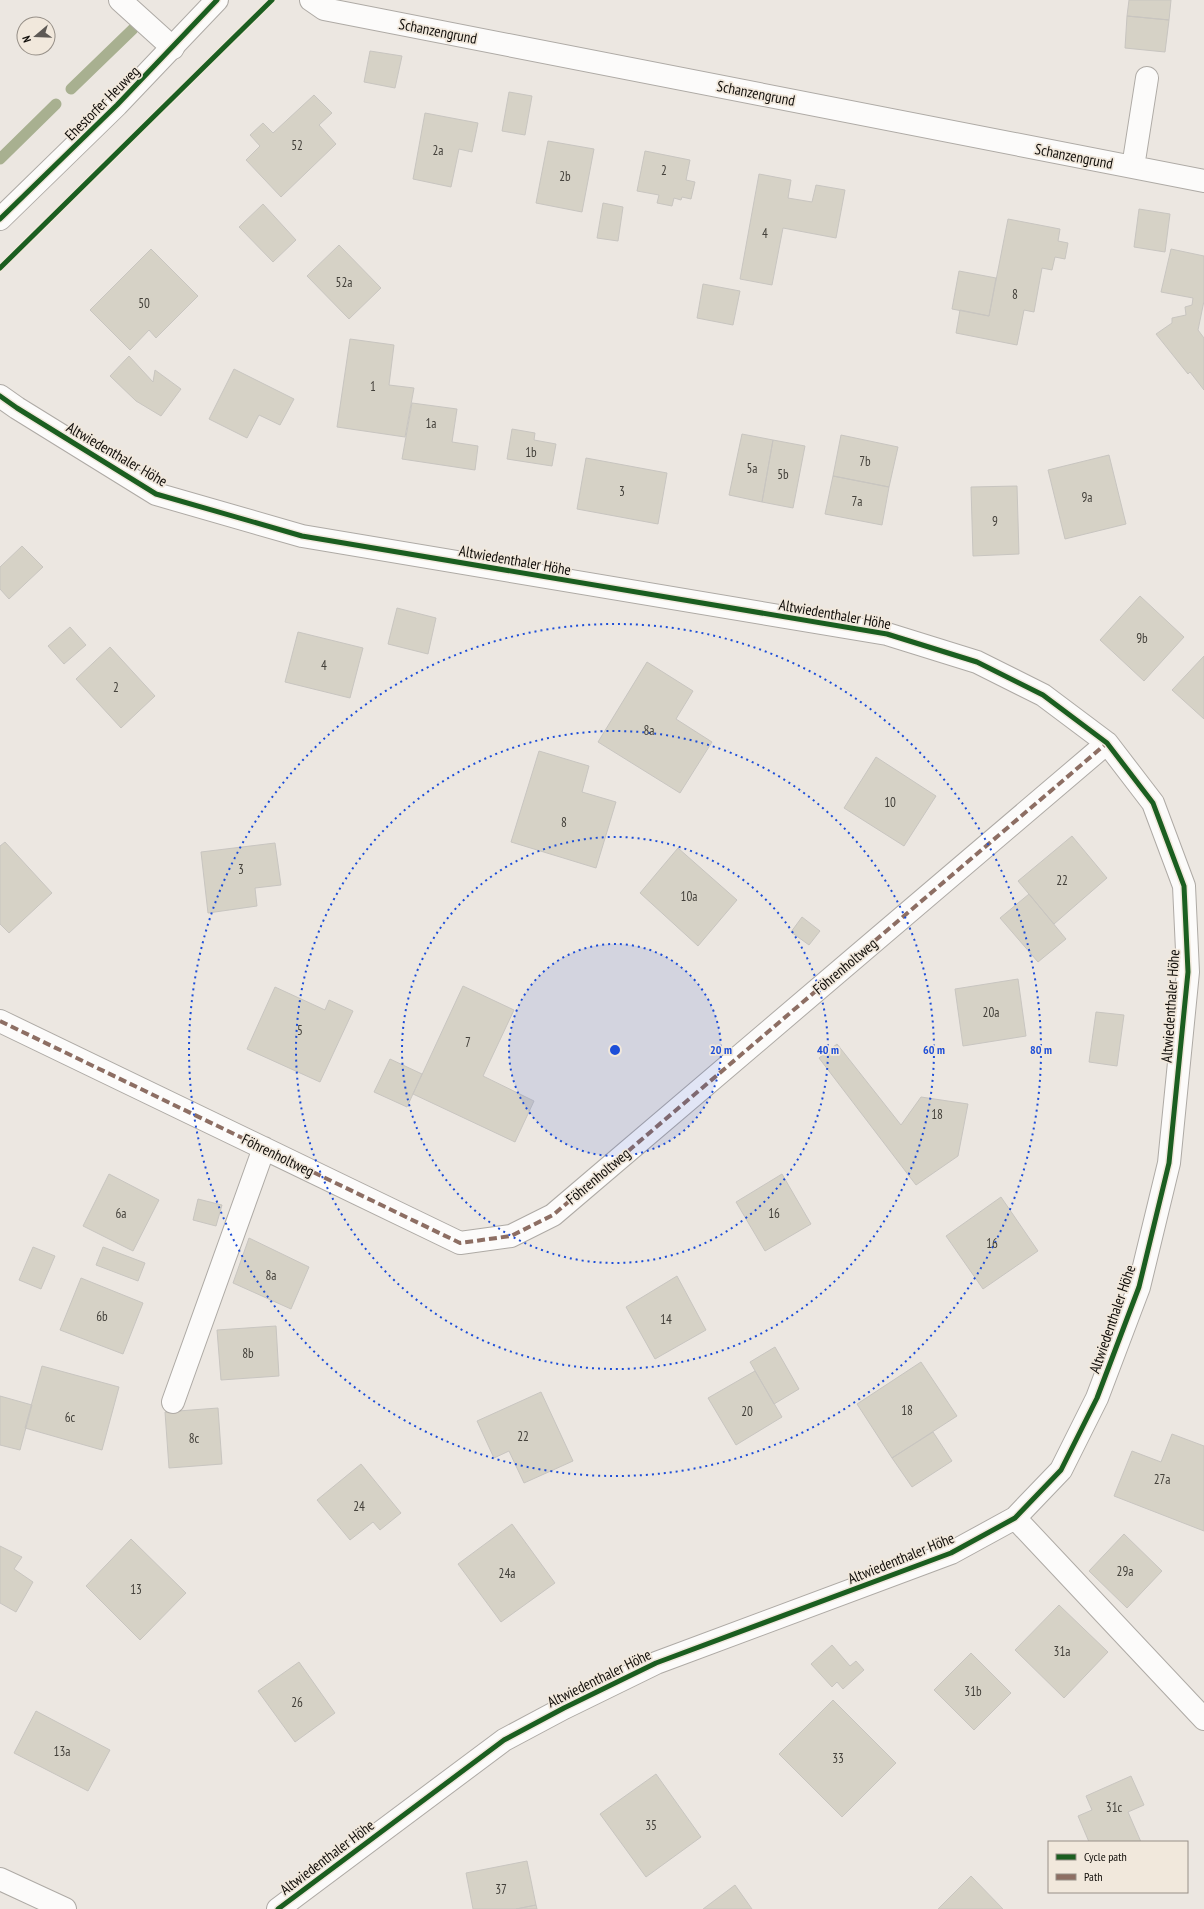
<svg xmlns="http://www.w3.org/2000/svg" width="1204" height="1909" font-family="'PT Sans Narrow',sans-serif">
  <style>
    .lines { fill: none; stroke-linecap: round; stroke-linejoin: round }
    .stream { stroke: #a8b090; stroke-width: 11 }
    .building { fill: #d6d2c6; stroke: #c8c5c0 }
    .minor-casing { stroke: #aeaaa5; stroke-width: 24 }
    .major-casing { stroke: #aeaaa5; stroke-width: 24 }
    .minor { stroke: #fcfbfa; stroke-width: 22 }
    .major { stroke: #fcfbfa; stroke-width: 22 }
    .quiet { stroke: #8d6e63; stroke-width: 4; stroke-dasharray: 8 4; stroke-linecap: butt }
    .cycleway-casing { stroke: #f1e8dc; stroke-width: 8 }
    .cycleway { stroke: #1b5e20; stroke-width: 5 }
    .ring { fill: none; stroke: #1d4ed8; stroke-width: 2; stroke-dasharray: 2 4 }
    .labels { text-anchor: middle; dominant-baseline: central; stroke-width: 3.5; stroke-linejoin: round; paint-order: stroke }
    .number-label { font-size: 13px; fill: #423f39 }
    .street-label { font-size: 15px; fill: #100d09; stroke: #f1e8dc }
    .centre { fill: #1d4ed8; stroke: #f1e8dc; stroke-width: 2 }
    .ring-label { font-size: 12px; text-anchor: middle; font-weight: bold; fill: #1d4ed8; stroke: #f1e8dc; stroke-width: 3.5; stroke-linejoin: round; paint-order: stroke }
  </style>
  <rect width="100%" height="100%" fill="#ece7e1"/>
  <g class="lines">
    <!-- stream -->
    <path class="stream" d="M71 89 133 29
      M0 159 56 104"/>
  </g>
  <!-- building -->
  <path class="building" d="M1129 0H1171L1169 20 1127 16Z
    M1127 16 1169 20 1165 52 1125 48Z
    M370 51 402 56 395 88 364 82Z
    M509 92 532 96 525 135 502 131Z
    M314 95 332 113 319 125 336 144 281 197 246 160 260 146 250 135 263 123 273 133Z
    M425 113 478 123 472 152 459 149 451 187 413 179Z
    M548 141 594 149 582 212 536 203Z
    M645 151 690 160 686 180 695 182 691 199 682 197 681 200 674 198 672 206 657 203 659 195 637 191Z
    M759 174 791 180 788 198 812 202 816 185 845 190 836 238 783 228 772 285 740 279Z
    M603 203 623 207 618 241 597 238Z
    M263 204 296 240 273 262 239 227Z
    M1139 209 1170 214 1165 252 1134 247Z
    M1008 219 1060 229 1058 241 1068 243 1065 259 1055 257 1052 270 1042 268 1034 312 1024 310 1017 345 956 333 960 310 989 316Z
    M339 245 381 288 349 319 307 276Z
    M151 249 198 296 156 338 149 330 130 350 90 310Z
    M1171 249 1204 256V301L1198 330 1204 338V390L1190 372 1188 374 1156 334 1172 323V318L1186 315 1185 307 1192 305 1193 298 1161 292Z
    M959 271 996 278 989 316 952 309Z
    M703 284 740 291 733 325 697 318Z
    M350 339 394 345 389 385 414 388 405 437 337 427Z
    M129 356 153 382 155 370 181 389 161 416 136 401 110 376Z
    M234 369 294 399 280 425 259 415 247 438 209 419Z
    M412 403 457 409 452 442 478 446 475 470 402 459Z
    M512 429 535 433 534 440 556 444 552 466 507 459Z
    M742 434 773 440 762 502 729 495Z
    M841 435 898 447 889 487 833 476Z
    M773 440 805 446 793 508 762 502Z
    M1109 455 1126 524 1065 539 1048 470Z
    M586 458 667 473 658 524 577 509Z
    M833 476 889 487 882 525 825 514Z
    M1017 486 1019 554 973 556 971 487Z
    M22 546 43 567 9 599 0 589V567Z
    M1140 596 1184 637 1144 681 1100 640Z
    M397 608 436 618 428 654 388 644Z
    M70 627 86 645 64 664 48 646Z
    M298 632 363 648 350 698 285 682Z
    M110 647 155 696 121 728 76 679Z
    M1204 656V719L1172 690Z
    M647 662 693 691 676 719 712 742 680 793 598 742Z
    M539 751 589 766 582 792 616 802 596 868 511 842Z
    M876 757 936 796 904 846 844 808Z
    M1072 836 1107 878 1054 924 1018 881Z
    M5 842 52 893 9 933 0 924V846Z
    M275 843 281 885 255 888 257 906 208 913 201 852Z
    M678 848 737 900 698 946 640 893Z
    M1029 894 1066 939 1038 962 1000 918Z
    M802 917 820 931 809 945 791 932Z
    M1018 979 1026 1036 963 1046 955 989Z
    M463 986 514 1010 483 1076 534 1101 515 1142 413 1094Z
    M275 987 325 1010 329 1000 353 1011 320 1082 247 1049Z
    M1096 1012 1124 1015 1117 1066 1089 1062Z
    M837 1044 901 1125 921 1097 968 1104 958 1156 916 1185 819 1058Z
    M390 1059 422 1074 407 1107 374 1092Z
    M109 1174 159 1200 133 1251 83 1226Z
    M782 1174 811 1224 765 1251 736 1202Z
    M1001 1197 1038 1251 983 1289 946 1236Z
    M198 1199 222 1205 216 1226 193 1220Z
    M249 1238 309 1267 291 1309 233 1283Z
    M33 1247 55 1256 41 1289 19 1280Z
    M103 1247 145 1263 138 1281 96 1265Z
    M677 1276 706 1330 655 1359 626 1307Z
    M81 1278 143 1303 123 1354 60 1330Z
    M276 1326 279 1376 221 1380 217 1330Z
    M775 1347 799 1389 774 1404 750 1362Z
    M921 1362 957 1416 892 1458 857 1404Z
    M42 1366 119 1387 102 1450 25 1428Z
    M755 1371 782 1417 736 1445 708 1398Z
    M541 1392 573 1461 524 1483 509 1451 494 1458 477 1421Z
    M0 1396 32 1405 20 1450 0 1445Z
    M218 1408 222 1464 169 1468 165 1412Z
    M933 1432 952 1461 912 1487 892 1458Z
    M1172 1434 1204 1446V1531L1114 1496 1132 1451 1161 1462Z
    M361 1464 401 1513 380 1530 373 1522 350 1540 317 1500Z
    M512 1524 555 1583 501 1622 458 1564Z
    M1124 1534 1162 1571 1127 1608 1089 1571Z
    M131 1539 186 1593 140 1640 86 1586Z
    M0 1546 22 1557 14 1569 33 1582 16 1612 0 1603Z
    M1059 1605 1108 1652 1064 1698 1015 1650Z
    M832 1645 850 1666 856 1661 864 1670 843 1689 837 1682 832 1687 811 1664Z
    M971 1653 1011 1693 974 1730 934 1690Z
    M299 1662 335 1713 295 1742 258 1691Z
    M833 1700 896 1763 842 1817 779 1754Z
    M36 1711 110 1750 88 1791 14 1753Z
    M656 1774 701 1837 646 1877 600 1814Z
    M1131 1776 1144 1805 1128 1812 1141 1842H1089L1078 1816 1092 1810 1086 1796Z
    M527 1861 536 1905 516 1909H473L466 1873Z
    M971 1876 1003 1909H938Z
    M735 1885 752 1909H703Z
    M536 1905 537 1909H516Z"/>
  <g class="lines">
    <defs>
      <path id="minor" d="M120 0 173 48
        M311 0 324 9 1204 181
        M1133 167 1147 78
        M0 396 17 408 156 494 302 536 887 634 977 662 1043 695 1107 743 1153 803 1184 886 1188 972 1169 1163 1139 1287 1097 1398 1061 1470 1015 1518 951 1553 656 1663 564 1708 504 1740 278 1909
        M0 1021 460 1243 511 1236 553 1215 1107 743
        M173 1402 264 1148
        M1015 1518 1204 1719
        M0 1879 65 1909"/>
      <path id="major" d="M0 219 117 105 217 0"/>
    </defs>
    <!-- minor casing -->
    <use href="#minor" class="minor-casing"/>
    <!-- major casing -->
    <use href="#major" class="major-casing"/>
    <!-- minor -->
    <use href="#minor" class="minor"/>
    <!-- major -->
    <use href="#major" class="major"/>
    <!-- quiet -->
    <path class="quiet" d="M0 1021 460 1243 511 1236 553 1215 1107 743"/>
    <defs>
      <path id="cycleway" d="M0 219 117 105 217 0
        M0 268 272 0
        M0 396 17 408 156 494 302 536 887 634 977 662 1043 695 1107 743 1153 803 1184 886 1188 972 1169 1163 1139 1287 1097 1398 1061 1470 1015 1518 951 1553 656 1663 564 1708 504 1740 278 1909"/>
    </defs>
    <!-- cycleway casing -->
    <use href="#cycleway" class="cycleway-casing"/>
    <!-- cycleway -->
    <use href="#cycleway" class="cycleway"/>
  </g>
  <!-- distance rings -->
  <circle cx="615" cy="1050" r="106" fill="#1d4ed8" fill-opacity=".12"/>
  <g class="ring">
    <circle cx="615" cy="1050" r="106"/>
    <circle cx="615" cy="1050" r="213"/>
    <circle cx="615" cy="1050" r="319"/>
    <circle cx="615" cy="1050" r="426"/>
  </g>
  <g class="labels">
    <!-- number labels -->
    <g class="number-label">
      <text x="297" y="145">52</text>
      <text x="438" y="150">2a</text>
      <text x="664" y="170">2</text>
      <text x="565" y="176">2b</text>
      <text x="765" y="233">4</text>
      <text x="344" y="282">52a</text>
      <text x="1015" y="294">8</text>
      <text x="144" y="303">50</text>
      <text x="373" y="386">1</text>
      <text x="431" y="423">1a</text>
      <text x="531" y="452">1b</text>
      <text x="865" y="461">7b</text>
      <text x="752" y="468">5a</text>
      <text x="783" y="474">5b</text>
      <text x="622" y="491">3</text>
      <text x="1087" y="497">9a</text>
      <text x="857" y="501">7a</text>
      <text x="995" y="521">9</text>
      <text x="1142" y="638">9b</text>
      <text x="324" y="665">4</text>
      <text x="116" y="687">2</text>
      <text x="649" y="730">8a</text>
      <text x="890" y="802">10</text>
      <text x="564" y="822">8</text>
      <text x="241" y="869">3</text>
      <text x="1062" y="880">22</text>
      <text x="689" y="896">10a</text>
      <text x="991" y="1012">20a</text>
      <text x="300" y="1030">5</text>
      <text x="468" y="1042">7</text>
      <text x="937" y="1114">18</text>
      <text x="121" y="1213">6a</text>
      <text x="774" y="1213">16</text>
      <text x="992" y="1243">16</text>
      <text x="271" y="1275">8a</text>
      <text x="102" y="1316">6b</text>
      <text x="666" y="1319">14</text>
      <text x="248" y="1353">8b</text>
      <text x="907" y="1410">18</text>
      <text x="747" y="1411">20</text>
      <text x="70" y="1417">6c</text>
      <text x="523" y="1436">22</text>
      <text x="194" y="1438">8c</text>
      <text x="1162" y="1479">27a</text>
      <text x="359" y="1506">24</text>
      <text x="1125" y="1571">29a</text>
      <text x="507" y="1573">24a</text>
      <text x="136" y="1589">13</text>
      <text x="1062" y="1651">31a</text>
      <text x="973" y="1691">31b</text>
      <text x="297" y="1702">26</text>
      <text x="62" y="1751">13a</text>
      <text x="838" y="1758">33</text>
      <text x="1114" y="1807">31c</text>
      <text x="651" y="1825">35</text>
      <text x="501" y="1889">37</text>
    </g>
    <!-- street labels -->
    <g class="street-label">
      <text transform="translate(438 31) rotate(11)">Schanzengrund</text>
      <text transform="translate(756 93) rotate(11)">Schanzengrund</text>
      <text transform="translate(102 103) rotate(-45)">Ehestorfer Heuweg</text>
      <text transform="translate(1074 156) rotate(11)">Schanzengrund</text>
      <text transform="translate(117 454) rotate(30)">Altwiedenthaler Höhe</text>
      <text transform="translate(515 560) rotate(10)">Altwiedenthaler Höhe</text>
      <text transform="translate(835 614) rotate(10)">Altwiedenthaler Höhe</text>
      <text transform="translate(845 966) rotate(-40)">Föhrenholtweg</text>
      <text transform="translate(1170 1006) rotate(-86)">Altwiedenthaler Höhe</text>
      <text transform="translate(278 1155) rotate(26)">Föhrenholtweg</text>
      <text transform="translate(598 1176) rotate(-40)">Föhrenholtweg</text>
      <text transform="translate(1112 1319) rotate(-71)">Altwiedenthaler Höhe</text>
      <text transform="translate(901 1558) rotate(-22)">Altwiedenthaler Höhe</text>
      <text transform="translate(599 1678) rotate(-26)">Altwiedenthaler Höhe</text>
      <text transform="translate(327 1857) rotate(-37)">Altwiedenthaler Höhe</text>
    </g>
  </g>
  <circle cx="615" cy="1050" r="6" class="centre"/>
  <g class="ring-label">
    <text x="721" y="1054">20 m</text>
    <text x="828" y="1054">40 m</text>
    <text x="934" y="1054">60 m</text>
    <text x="1041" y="1054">80 m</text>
  </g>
  <!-- legend -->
  <rect x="1048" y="1841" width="140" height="52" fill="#f1e8dc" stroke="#979088"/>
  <rect x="1056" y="1854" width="20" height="6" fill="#1b5e20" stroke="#979088"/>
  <text x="1084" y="1861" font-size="12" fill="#100d09">Cycle path</text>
  <rect x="1056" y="1874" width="20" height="6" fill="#8d6e63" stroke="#979088"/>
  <text x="1084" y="1881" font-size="12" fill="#100d09">Path</text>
  <!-- north arrow -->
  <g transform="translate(36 36) rotate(251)"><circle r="19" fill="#f1e8dc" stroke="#979088"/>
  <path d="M0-3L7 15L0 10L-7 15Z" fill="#5d5955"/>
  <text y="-6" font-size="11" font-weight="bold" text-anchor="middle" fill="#100d09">N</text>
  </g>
</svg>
